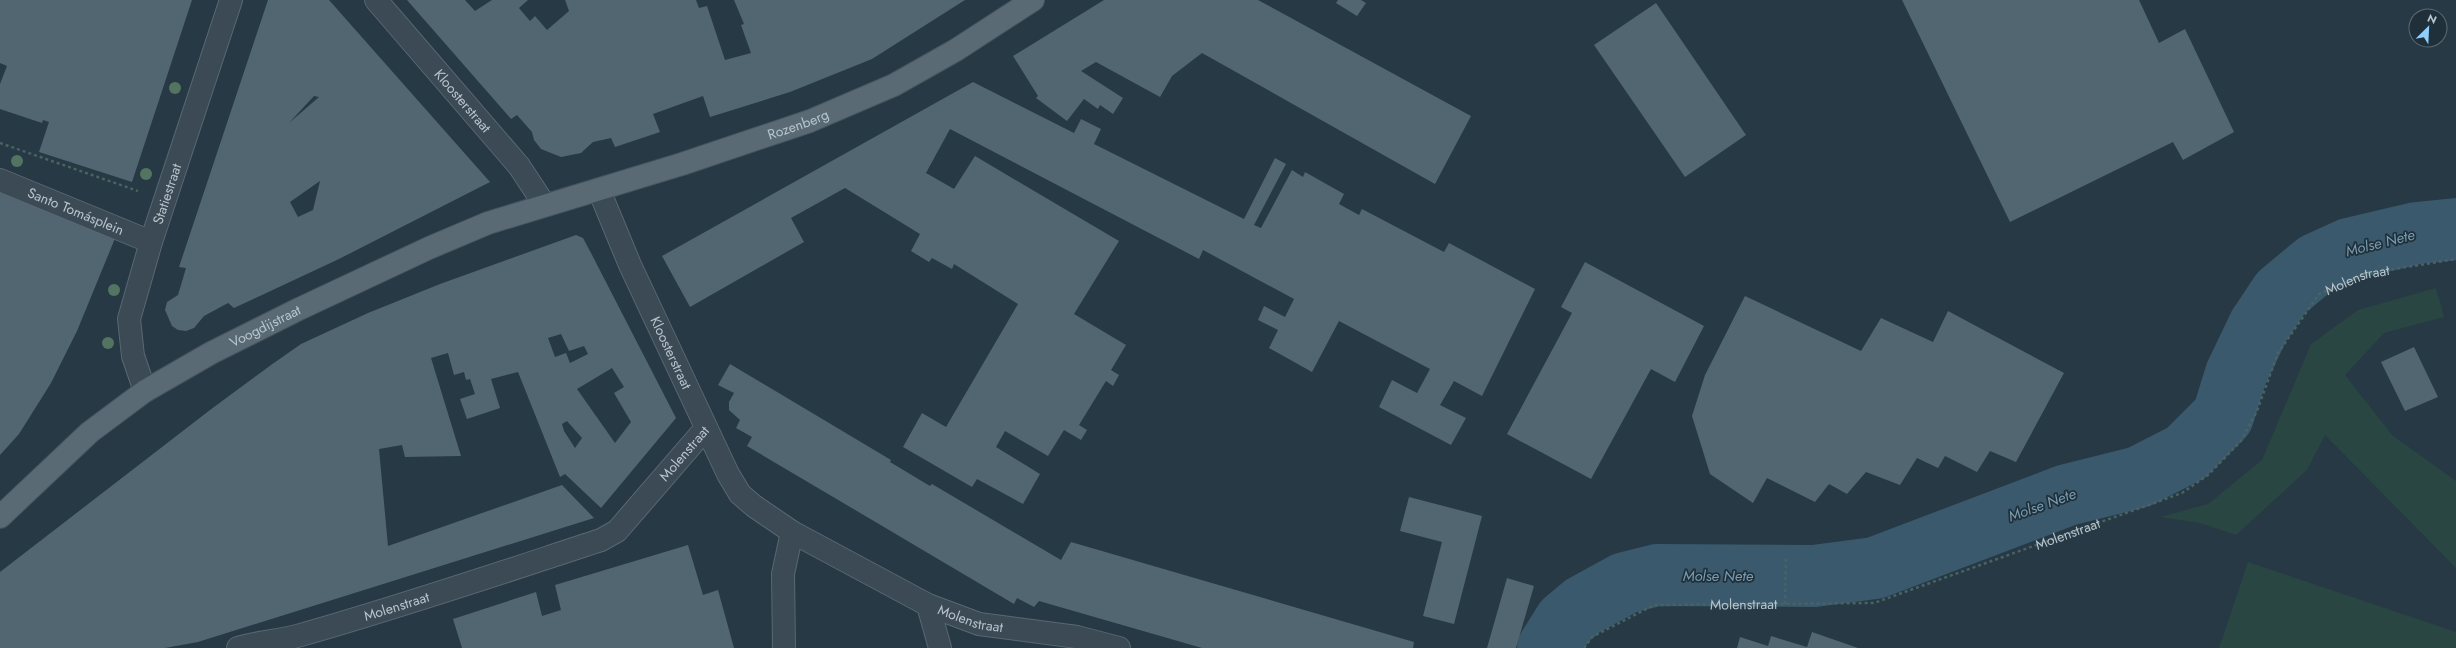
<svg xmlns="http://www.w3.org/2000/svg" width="2456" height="648" font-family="Jost,sans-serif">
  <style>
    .green { fill: #294643 }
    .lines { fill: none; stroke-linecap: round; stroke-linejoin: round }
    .river { stroke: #3a596c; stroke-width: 62 }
    .building { fill: #526672; fill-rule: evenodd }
    .minor-casing { stroke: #5a6872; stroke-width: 24 }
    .major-casing { stroke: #45545e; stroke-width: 24 }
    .path { stroke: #496361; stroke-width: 2.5; stroke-dasharray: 3 3; stroke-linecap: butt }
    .minor { stroke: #3b4a54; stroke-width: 22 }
    .major { stroke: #596a74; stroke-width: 22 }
    .tree { fill: #527461 }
    .labels { text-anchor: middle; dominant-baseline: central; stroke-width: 3.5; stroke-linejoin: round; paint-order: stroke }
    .street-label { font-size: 14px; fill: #b9c5ce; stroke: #20303a }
    .water-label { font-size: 15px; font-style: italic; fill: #789cb2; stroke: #20303a }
  </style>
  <rect width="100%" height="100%" fill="#263945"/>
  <!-- green -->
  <path class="green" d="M2436 288 2444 317 2384 333 2345 375 2392 435 2456 481V568L2325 435 2307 470 2236 535 2200 523 2160 517 2208 504 2262 460 2311 344 2358 310Z
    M2248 562 2456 632V648H2219Z"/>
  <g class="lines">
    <!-- river -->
    <path class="river" d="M1548 648 1565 621 1583 606 1625 583 1657 575 1814 576 1875 568 2067 495 2139 477 2186 453 2223 416 2236 374 2259 326 2281 293 2316 264 2349 249 2417 233 2456 229"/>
  </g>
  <!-- building -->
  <path class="building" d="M0 0H192L132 182 39 152 49 122 43 120 42 123 0 109V84L7 66 0 63Z
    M268 0H329L490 182 339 259 234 308 228 303 204 316 194 328 186 331 178 330 172 326 165 310 167 302 178 295 186 268 179 267ZM314 96 319 97 289 123ZM320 181 313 210 298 217 290 202Z
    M407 0H465L475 11 492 0H528L519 8 530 21 535 16 547 30 569 11 565 0H696L699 8 707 6 725 60 751 53 741 25 744 24 734 0H965L872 59 790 92 710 117 703 96 653 114 660 132 615 147 611 138 593 142 581 153 561 157 541 149 534 140 532 132 517 115 511 119Z
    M1104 0H1258L1471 116 1435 184 1202 53 1172 76 1160 97 1096 62 1081 71 1123 98 1113 114 1100 105 1098 109 1084 99 1067 121 1036 98 1038 96 1013 56Z
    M1338 0H1361L1366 3 1357 16 1336 3Z
    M1902 0H2139L2159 43 2185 29 2234 132 2183 160 2173 142 2010 222Z
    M1656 3 1746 135 1685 177 1594 45Z
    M973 82 1074 133 1081 119 1101 129 1094 144 1244 219 1275 158 1286 164 1254 225 1261 228 1292 170 1303 177 1305 172 1344 194 1339 204 1359 215 1362 209 1444 252 1449 243 1535 289 1482 396 1454 381 1440 405 1466 418 1451 445 1379 407 1392 380 1417 393 1430 369 1339 321 1312 372 1269 348 1278 330 1258 320 1264 306 1285 317 1294 299 1203 250 1199 259 950 129 926 173 954 189 975 156 1119 241 1074 314 1126 345 1111 370 1119 375 1113 386 1106 381 1079 425 1087 430 1081 440 1064 430 1048 456 1005 431 996 447 1040 474 1023 504 977 479 972 487 903 447 922 413 946 427 1018 304 954 264 952 269 932 258 929 262 911 251 920 234 845 188 791 218 804 242 690 307 662 256Z
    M0 187 116 236 77 331 51 383 19 434 0 455Z
    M576 235 583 238 591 253 676 418 601 508 565 474 560 477 518 372 491 379 500 408 467 419 460 399 475 394 470 379 466 380 464 372 454 375 448 353 431 358 461 456 405 457 402 445 379 449 388 546 562 485 594 518 198 642 165 648H0V572L210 410 271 365 301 344 368 313 440 284ZM561 334 569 351 584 346 588 354 570 363 566 353 555 357 548 338ZM612 368 624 387 614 393 631 422 615 443 577 389ZM567 421 582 438 575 448 564 431 562 424Z
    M1585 262 1704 326 1675 382 1651 369 1591 479 1507 434 1572 313 1561 307Z
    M1745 296 1861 351 1881 318 1933 342 1948 311 2064 373 2016 462 1990 451 1977 472 1945 456 1938 468 1917 458 1900 485 1866 472 1847 494 1829 484 1815 502 1767 478 1753 503 1710 474 1692 416 1705 375Z
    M2414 347 2438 397 2405 411 2381 362Z
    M730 364 891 460 890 462 930 486 932 484 1061 560 1071 542 1414 642 1413 648H1202L1039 601 1034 607 1017 598 1014 604 747 446 752 437 736 428 740 420 729 410V402L734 393 718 385Z
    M1409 497 1482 516 1454 624 1423 616 1442 542 1400 531Z
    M688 545 703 595 718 590 734 648H462L453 619 536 592 542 616 561 610 555 585Z
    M1507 578 1534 586 1516 648H1487Z
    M1812 632 1858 648H1737L1740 637 1768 646 1771 636 1807 647Z"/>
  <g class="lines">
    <defs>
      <g id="minor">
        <path id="s2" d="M376 0 519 166 544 204"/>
        <path id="s3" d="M0 180 151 242"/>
        <path id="s4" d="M599 190 630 265 728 474 740 494 754 506 792 532 928 605 979 624 1077 637 1119 648"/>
        <path id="s5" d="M145 391 133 356 129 319 151 242 231 0"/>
        <path d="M928 605 940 648"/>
        <path id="s6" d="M238 648C257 642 278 641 297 636 400 607 500 573 601 540L617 531 706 428"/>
        <path d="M784 648 783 574 792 532"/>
      </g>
      <g id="major">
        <path id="s7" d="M0 517 90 432 145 391 211 353 299 309 429 248 488 223 682 164 810 121 894 85 956 50 1033 0"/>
      </g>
    </defs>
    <!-- minor casing -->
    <use href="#minor" class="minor-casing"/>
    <!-- major casing -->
    <use href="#major" class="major-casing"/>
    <!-- path -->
    <g class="path">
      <path d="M0 143 138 191"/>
      <path d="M1785 604 1786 557"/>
      <path id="s1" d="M1584 648 1592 637 1654 605 1874 603 2182 493 2208 475 2241 441 2257 411 2278 353 2319 294 2364 274 2456 259"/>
    </g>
    <!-- minor -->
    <use href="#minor" class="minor"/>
    <!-- major -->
    <use href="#major" class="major"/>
  </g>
  <!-- trees -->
  <g class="tree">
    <circle cx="175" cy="88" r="6"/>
    <circle cx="17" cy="161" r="6"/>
    <circle cx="146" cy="174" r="6"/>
    <circle cx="114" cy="290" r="6"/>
    <circle cx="108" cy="343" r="6"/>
  </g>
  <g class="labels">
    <!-- street labels -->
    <g class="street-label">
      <text stroke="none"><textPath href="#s2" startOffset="133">Kloosterstraat</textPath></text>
      <text stroke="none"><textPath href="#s7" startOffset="900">Rozenberg</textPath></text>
      <text stroke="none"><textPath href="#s5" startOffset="205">Statiestraat</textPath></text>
      <text stroke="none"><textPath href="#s3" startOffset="82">Santo Tomásplein</textPath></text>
      <text stroke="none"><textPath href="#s1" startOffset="918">Molenstraat</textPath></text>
      <text stroke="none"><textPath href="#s7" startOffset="329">Voogdijstraat</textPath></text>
      <text stroke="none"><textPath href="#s4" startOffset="178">Kloosterstraat</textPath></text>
      <text stroke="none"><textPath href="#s6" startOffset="500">Molenstraat</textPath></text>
      <text stroke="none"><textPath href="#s1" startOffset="509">Molenstraat</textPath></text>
      <text stroke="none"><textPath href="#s1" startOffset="173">Molenstraat</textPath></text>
      <text stroke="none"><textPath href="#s6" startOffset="164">Molenstraat</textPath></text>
      <text stroke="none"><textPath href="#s4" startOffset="599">Molenstraat</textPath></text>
    </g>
    <!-- water labels -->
    <g class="water-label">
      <text transform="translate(2380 243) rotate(-14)">Molse Nete</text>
      <text transform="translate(2042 505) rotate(-20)">Molse Nete</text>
      <text x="1718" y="576">Molse Nete</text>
    </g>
  </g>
  <!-- north arrow -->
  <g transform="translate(2428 28) rotate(24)"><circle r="19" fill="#20303a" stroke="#5d6c75"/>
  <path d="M0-3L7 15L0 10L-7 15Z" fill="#8fcffc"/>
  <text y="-6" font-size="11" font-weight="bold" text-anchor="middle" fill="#b9c5ce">N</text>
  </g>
</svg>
